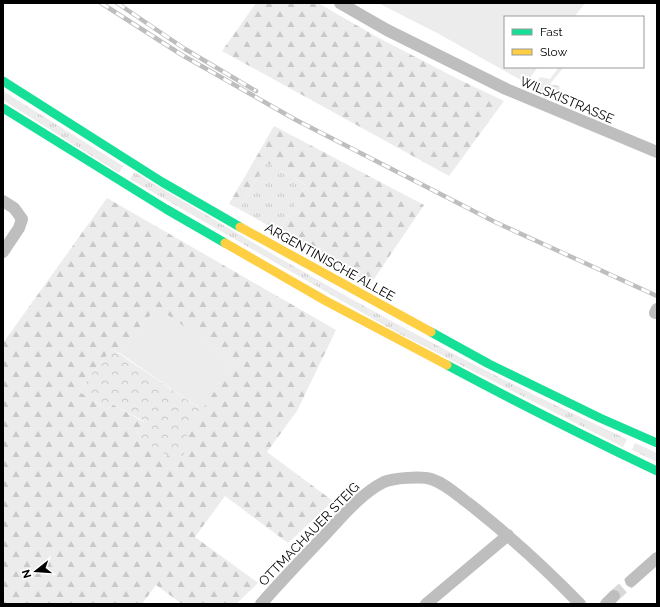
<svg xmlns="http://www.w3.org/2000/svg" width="660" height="607" font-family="Raleway,sans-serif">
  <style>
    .grass { fill: url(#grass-tufts) }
    .forest { fill: url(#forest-firs); fill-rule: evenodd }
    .park { fill: url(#park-crowns) }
    .pitch { fill: #ececec }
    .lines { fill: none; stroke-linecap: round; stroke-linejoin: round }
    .street-tunnel { stroke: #d9d9d9; stroke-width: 12; stroke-dasharray: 12 6; stroke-linecap: butt }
    .street { stroke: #bebebe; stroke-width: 12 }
    .fast { stroke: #16e098; stroke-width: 9 }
    .slow { stroke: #ffcf43; stroke-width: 9 }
    .rail-casing { stroke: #bebebe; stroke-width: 4.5 }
    .rail { stroke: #fff; stroke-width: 3; stroke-dasharray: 9; stroke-linecap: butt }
    .labels { text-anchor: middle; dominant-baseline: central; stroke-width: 4; stroke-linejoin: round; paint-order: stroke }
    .street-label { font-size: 13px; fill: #000; stroke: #fff }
  </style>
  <defs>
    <pattern id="grass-tufts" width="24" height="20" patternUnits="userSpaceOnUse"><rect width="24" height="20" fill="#ececec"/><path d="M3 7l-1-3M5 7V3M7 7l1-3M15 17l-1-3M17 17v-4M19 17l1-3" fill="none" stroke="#c9c9c9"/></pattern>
    <pattern id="forest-firs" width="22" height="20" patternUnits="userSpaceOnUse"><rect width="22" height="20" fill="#ececec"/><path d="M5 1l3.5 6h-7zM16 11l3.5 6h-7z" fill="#c9c9c9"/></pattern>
    <pattern id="park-crowns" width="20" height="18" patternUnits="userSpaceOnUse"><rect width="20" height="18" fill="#ececec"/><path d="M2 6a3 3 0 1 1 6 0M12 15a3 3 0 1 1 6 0" fill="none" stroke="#c9c9c9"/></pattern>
  </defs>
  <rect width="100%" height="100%" fill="#fff"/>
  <!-- grass -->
  <path class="grass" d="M559 67H564L550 84 559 86 560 88 553 100 532 90 540 77 550 79Z
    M3 91 123 166 119 173 3 100Z
    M266 162 306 185 280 232 239 209Z
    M134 172C205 214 276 257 348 297 439 348 532 395 627 439L623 447 396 332 130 179Z
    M635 443 657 453V462L632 450Z"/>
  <!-- forest -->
  <path class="forest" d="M256 3H318L377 37 456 78 504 101 449 176 222 51Z
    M274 126 424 205 370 285 280 232 306 185 266 162 239 209 229 204Z
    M107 198 336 330 297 411 267 452 333 501 288 543 225 496 195 537 258 583 236 604H182L156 585 142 604H3V343ZM156 308 235 361 185 432 136 437 144 422 112 404 108 410 80 392 90 376 112 349 121 354Z"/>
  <!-- park -->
  <path class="park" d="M112 349 202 410 186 432 189 445 179 462 136 437 144 421 112 404 108 410 80 392 90 376Z"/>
  <!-- pitch -->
  <path class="pitch" d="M378 3H585L574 17H505V67H538L526 83 439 34Z
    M156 307 235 361 202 410 121 354Z"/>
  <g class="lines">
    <!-- street-tunnel -->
    <path class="street-tunnel" d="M614 596 631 581"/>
    <!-- street -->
    <path class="street" d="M340 3 387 30 506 89 657 152
      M3 201 14 208 22 219 19 228 3 252
      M655 313 657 309
      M631 581 657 558
      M261 604C281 581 302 559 323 537 341 518 360 494 384 482 393 478 422 476 431 479 447 484 459 497 472 506 511 537 545 568 580 604
      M426 604 508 535
      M606 604 614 596"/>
    <!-- fast -->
    <path class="fast" d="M3 81 162 182 240 227
      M3 108 166 209 225 243
      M431 332 489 364 600 418 657 443
      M447 365C516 402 586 437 657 471"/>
    <!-- slow -->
    <path class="slow" d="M240 227 431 332
      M225 243 326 301 447 365"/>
    <defs>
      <path id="rail" d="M101 3 182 55 296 120 495 222 657 296
        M117 3 185 49 256 91"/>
    </defs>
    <!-- rail casing -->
    <use href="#rail" class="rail-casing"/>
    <!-- rail -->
    <use href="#rail" class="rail"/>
  </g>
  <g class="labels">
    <!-- street labels -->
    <g class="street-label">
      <text transform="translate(567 100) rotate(23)">WILSKISTRASSE</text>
      <text transform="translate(330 262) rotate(29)">ARGENTINISCHE ALLEE</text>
      <text transform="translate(309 534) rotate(-46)">OTTMACHAUER STEIG</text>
    </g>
  </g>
  <!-- border -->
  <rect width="660" height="607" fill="none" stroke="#000000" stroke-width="8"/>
  <!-- legend -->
  <rect x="504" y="16" width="140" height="52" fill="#ffffff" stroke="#999999"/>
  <rect x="512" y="29" width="20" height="6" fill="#16e098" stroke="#999999"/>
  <text x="540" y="36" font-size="12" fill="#000000">Fast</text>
  <rect x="512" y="49" width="20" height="6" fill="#ffcf43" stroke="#999999"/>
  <text x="540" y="56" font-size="12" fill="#000000">Slow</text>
  <!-- north arrow -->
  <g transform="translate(36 571) rotate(253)" stroke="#ffffff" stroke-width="3" paint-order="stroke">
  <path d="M0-3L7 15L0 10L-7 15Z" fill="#000000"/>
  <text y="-6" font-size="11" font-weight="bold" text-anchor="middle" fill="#000000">N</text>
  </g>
</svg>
